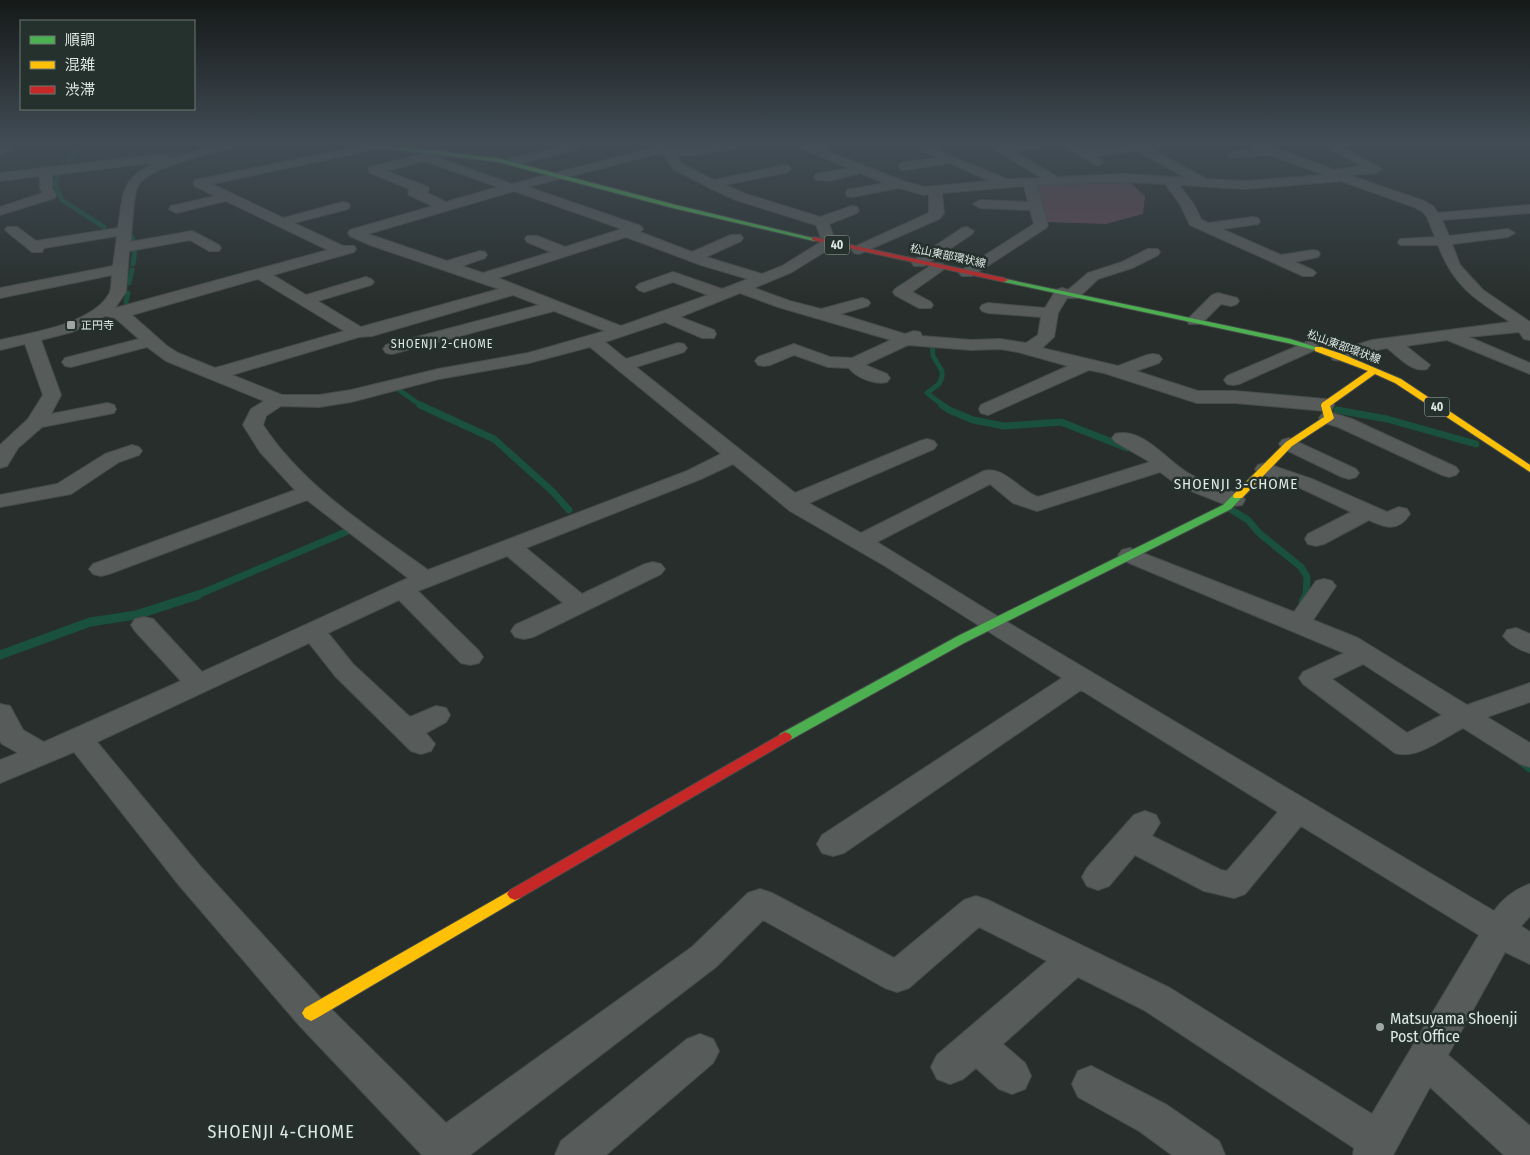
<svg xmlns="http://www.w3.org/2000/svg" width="1530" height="1155" font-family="'Fira Sans Condensed','Noto Sans JP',sans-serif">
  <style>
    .green { fill: #604752 }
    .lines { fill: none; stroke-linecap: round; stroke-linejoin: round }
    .stream-far3 { stroke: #19503e; stroke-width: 4.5 }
    .stream-far2 { stroke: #19503e; stroke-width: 5 }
    .stream-far1 { stroke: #19503e; stroke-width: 7 }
    .stream { stroke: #19503e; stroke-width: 9 }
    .street-casing { stroke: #464c49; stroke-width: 2 }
    .fast-casing { stroke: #464c49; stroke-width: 2 }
    .slow-casing { stroke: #464c49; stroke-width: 2 }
    .jam-casing { stroke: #464c49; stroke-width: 2 }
    .street { fill: #575b59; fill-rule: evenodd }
    .fast { fill: #4caf50; fill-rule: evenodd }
    .slow { fill: #ffc107; fill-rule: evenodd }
    .jam { fill: #c62828; fill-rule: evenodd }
    .poi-dot { fill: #9fa6a3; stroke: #24312c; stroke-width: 2 }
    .labels { text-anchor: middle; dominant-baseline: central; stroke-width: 5; stroke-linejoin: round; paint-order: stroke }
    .far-street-label { font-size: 11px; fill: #dfe6e3; stroke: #24312c }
    .far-poi-label { font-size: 11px; fill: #dfe6e3; stroke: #24312c; text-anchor: start }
    .shield { fill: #24312c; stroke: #a7b0ac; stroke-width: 1 }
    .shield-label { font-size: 12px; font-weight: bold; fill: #dfe6e3 }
    .far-neighbourhood-label { font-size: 12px; letter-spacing: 1px; fill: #dfe6e3; stroke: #24312c }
    .neighbourhood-label { font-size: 15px; letter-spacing: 1px; fill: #dfe6e3; stroke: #24312c }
    .near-poi-label { font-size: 16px; fill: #dfe6e3; stroke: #24312c; text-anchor: start }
    .near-neighbourhood-label { font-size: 18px; letter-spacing: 1px; fill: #dfe6e3; stroke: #24312c }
  </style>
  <rect width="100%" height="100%" fill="#272e2b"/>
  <!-- green -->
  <path class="green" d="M1127 179 1145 196 1143 214 1106 224 1046 222 1035 183Z"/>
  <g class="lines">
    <!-- stream-far3 -->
    <path class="stream-far3" d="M64 168 79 148 104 142
      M60 172 55 183 62 200 104 227
      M132 237 135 244
      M134 258 135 248"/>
    <!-- stream-far2 -->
    <path class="stream-far2" d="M133 264 134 257
      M129 283 132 270
      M126 302 128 293
      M932 341 933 356 942 371V377L939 384 927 393 944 406
      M396 388 422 406"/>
    <!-- stream-far1 -->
    <path class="stream-far1" d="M420 405 494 439 553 492 569 510
      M942 405 949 410 973 420 1004 426 1061 422 1127 448
      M1337 410 1387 419 1476 444
      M1227 507 1248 520 1259 533 1301 567 1307 577 1306 596
      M195 596 348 531"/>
    <!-- stream -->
    <path class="stream" d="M1303 602 1307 595
      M0 655 90 622 136 615 198 595
      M1520 760 1530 768"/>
    <defs>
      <path id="street" d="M230 142H251L249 144C227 150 148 165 138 186 133 196 132 227 131 240L130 242 192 231 219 245 221 248 219 251H209L190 240 129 251 126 292 115 308 328 250 226 201 176 213 169 209 171 206 215 196 195 186 193 183 195 180 372 144 378 147 376 149 212 184 283 218 343 202 348 203 350 206 348 209 294 223 343 246H354L356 249 354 252 273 275 306 295 366 277 371 279 374 282 371 285 318 301 361 327 499 289 370 245 350 236 348 233 350 230 433 206 409 195 408 192 410 189 370 173 368 170 370 167 443 149 449 153 447 155 439 158 512 184 653 148 656 145 654 142H666L667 148C698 151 728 142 760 142L758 144 706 154 677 156 682 164 714 180 785 165 789 166 791 169 789 172 725 185 746 194 820 217 852 206 857 207 859 210 857 213 829 224 833 235 826 239 821 238 816 225 736 200 714 190 673 169 665 155 657 154 528 187 641 226 643 229 640 232 692 252 731 235H741L743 238 741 241 706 257 762 274 782 266 824 240H834L836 243 834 246 792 272 754 288 790 301 821 309 862 298 868 300 870 303 868 306 840 314 905 334 914 331 920 332 922 336 971 340 1000 339 1026 343 1038 335 1041 317 988 313 982 311 980 308 982 305 988 303 1045 308 1056 290 1062 288 1068 290 1088 273 1122 262 1148 249H1158L1160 252 1158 255 1132 268 1098 279 1078 298H1067L1058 313 1054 337 1042 348 1118 366 1147 355 1153 354 1159 355 1162 359 1159 363 1136 371 1198 391H1235L1325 399 1332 401 1334 405 1332 409 1325 411 1235 403H1197L1104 373 1089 370 988 415 981 413 979 409 981 405 1068 366 1018 352 1000 349 971 350 908 345 865 365 887 374 890 378 887 382C876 385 856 378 849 368L828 367 794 355 770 365 764 366 758 365 755 361 758 357 794 344 830 357 852 358 891 340 778 307 740 293 680 317 714 330 716 334 714 338H702L665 322 605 342 626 359 678 343 684 344 687 348 684 352 636 367 795 493 920 441 927 439 934 441 937 445 934 449 809 503 861 533 984 471C1004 466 1019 490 1038 497L1150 462 1115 442 1112 438 1115 434C1143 427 1167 461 1188 473 1205 483 1224 489 1242 495L1245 500 1242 505 1234 506 1226 505 1179 486 1160 472 1037 511 1013 503 990 484 877 542 1002 619 1494 911C1503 898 1516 889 1530 884V916L1521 926 1530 932V964L1505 952 1448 1055 1530 1126V1155H1504L1430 1087 1393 1155H1353L1354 1148 1144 1010 1078 977 1003 1044 1025 1063 1031 1076 1025 1089 1012 1094 999 1089 976 1068 963 1079 950 1084 937 1079 931 1067 937 1055 1047 961 979 927 909 988 897 992 885 988 763 920 716 967 470 1155H422L298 1024 178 884 74 752 0 783V760L18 753 2 744 0 741V704L10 706 23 730 44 742 181 681 135 631 131 625 135 619 144 617 153 619 202 672 408 578 307 500 109 574 101 576 93 574 89 569 93 564 295 490 260 452 243 425 251 409 264 401 166 361 147 347 71 367 65 366 62 362 65 358 139 339 115 318 105 316 72 332 41 340 61 395 51 414 107 403 114 405 116 409 114 413 42 427 18 448 7 466 0 468V445L28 419 43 395 25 344 0 350V340C31 333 92 324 109 294 112 289 111 281 112 275L0 298V288L113 266 117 236 44 248 42 252H32L5 230 7 227H17L36 241 118 228C124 191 120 178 158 162L52 175V188L56 195 55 198 0 215V207L43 193 40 188V176L0 181V173L164 154 170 158ZM425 161 498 187 446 202 427 193 429 190 428 187 386 171ZM514 191 622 229 565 247 537 236H527L525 239 527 242 551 252 483 273 462 266 485 258 487 255 485 252 480 251 447 261 368 234ZM626 237 701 265 748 279 722 289 673 272 639 284 636 287 639 290 644 292 673 282 708 295 621 326 498 278ZM258 279 344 331 215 368 178 353 167 346 132 315ZM513 295 539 305 386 345 383 349 386 353 392 354 554 311 605 331 528 353 438 369 351 390 319 395H282L232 375 359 337 372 336ZM590 347 721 454 687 471 428 570C368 527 304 487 263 425L266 416 281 406 319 407 351 402 439 379 529 363ZM733 464 790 511 885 566 1062 678 822 835 817 844 822 853 833 856 844 853 1081 690 1278 812 1227 871 1221 870 1152 836 1160 823 1156 815 1145 811 1134 815 1087 868 1082 877 1087 886 1098 890 1109 886 1135 855 1204 891 1234 898 1245 894 1301 826 1479 935 1372 1114 1170 988 988 900 976 896 964 900 894 958 772 893 760 889 748 893 692 947 446 1123 324 1002 200 866 97 742 309 643 335 676 411 751 421 754 431 751 435 744 426 733 446 722 450 715 446 708 436 706 410 717 353 664 328 633 399 600 461 663 470 665 479 663 483 657 479 651 418 591 507 556 563 603 515 625 511 631 515 637 524 639 533 637 661 574 665 569 661 564 653 562 645 564 582 594 526 548 701 479Z
        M553 142H571L580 147 578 149 511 166 505 162 507 159 561 147Z
        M820 142H855L849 145 822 149 903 181 924 187 990 181 950 163 905 170 901 169 899 166 901 163 936 158 909 142H923L940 152 1007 179 1042 178 982 142H996L1002 145 1049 142V146L1045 147 1013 151 1058 177 1125 174 1187 178 1137 151 1096 156 1104 162 1098 166 1055 142H1070L1085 150 1157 142H1174V146L1152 150 1207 179 1245 181 1325 175 1269 155 1230 158 1228 155 1230 152 1256 149 1244 142H1260L1334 170 1362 166 1323 145 1327 142H1352L1351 145 1342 147 1382 169 1376 173 1349 175 1424 201 1433 206 1438 213 1530 205V213L1442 220 1449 236 1508 229 1515 233 1508 237 1452 244 1460 265 1483 290 1530 322V340L1524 339 1519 332 1469 337 1530 363V374L1447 340 1406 346 1430 365 1427 369C1412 373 1399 357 1387 348 1371 350 1347 363 1333 360L1330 356 1333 352 1372 340 1510 322C1475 299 1454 287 1438 245H1400L1398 242 1400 239 1435 237 1427 217 1423 212 1414 207 1341 181 1245 189 1179 185 1193 203 1201 219 1208 223 1253 217 1258 218 1260 221 1258 224 1222 229 1281 255 1313 250 1318 251 1320 254 1318 257 1295 262 1313 270 1316 273 1313 276H1303L1190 225 1180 204 1165 184 1125 182 1037 185 1048 225 1046 228 972 276H962L959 273 962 270 1034 224 1030 210 980 208 973 204 980 200 1028 202 1024 186 942 193 944 213 939 219 859 254 854 253 852 250 854 247 929 213V194L924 195 899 188 852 197 847 196 846 193 847 190 885 183 860 173 830 181 816 180 814 177 816 174 849 168 803 149 801 147 803 145Z
        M6 146 12 149 0 156V147Z
        M967 227 974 231 972 234 924 266H914L912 263 914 260 962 228Z
        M938 263 943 264 945 267 943 270 912 292 931 302 933 305 931 308H919L895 295 893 292 895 289 933 264Z
        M1218 293 1237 298 1239 301 1237 304 1231 306 1221 304 1201 324H1189L1187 321 1189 318 1212 295Z
        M1309 341 1315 342 1318 346 1315 350 1239 384 1233 385 1227 384 1224 380 1227 376Z
        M1329 412 1352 419 1456 467 1459 471 1456 475 1449 477 1442 475 1338 427 1322 422 1319 418 1322 414Z
        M1289 438 1356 469 1359 473 1356 477 1349 479 1342 477 1282 448 1279 444 1282 440Z
        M132 445 139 447 142 451 139 455 119 462 71 494 0 507V495L57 484 105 454Z
        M1265 463 1312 479 1387 512 1399 507 1407 509 1410 514C1398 532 1386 528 1369 520L1324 544 1316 546 1308 544 1305 539 1308 534 1351 512 1298 487 1258 473 1255 469 1258 465Z
        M1130 548 1294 612 1316 581 1324 579 1332 581 1336 586 1313 620 1358 638 1467 705 1530 683V702L1487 717 1530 743V767L1520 764 1463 728C1443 738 1417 760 1395 753L1303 684 1299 678 1303 672 1344 653 1122 560 1118 555 1122 550ZM1363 664 1442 715 1407 733 1332 679Z
        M1516 628 1530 634V653C1519 650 1510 645 1503 636L1507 630Z
        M700 1034 713 1039 719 1051 713 1063 606 1155H555L561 1141 687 1039Z
        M1091 1066 1167 1105 1219 1141 1225 1155H1172L1139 1131 1078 1097 1072 1084 1078 1071Z"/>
      <path id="fast" d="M331 142H349L498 158 676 205 817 239 814 241 673 208 498 162Z
        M1001 278 1290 339 1322 349 1318 351 1288 343 1004 282 1000 280Z
        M1238 493 1243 496 1231 509 966 642 790 740H780L778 737 780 734 958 636 1223 505 1234 494Z"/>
      <path id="slow" d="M1315 347H1321L1342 354 1401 379 1530 465V472L1395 383 1375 374 1330 406 1334 418 1332 420 1292 446 1242 498H1234L1233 496 1234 494 1286 442 1324 417 1321 405 1322 403 1368 371 1315 351Z
        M515 888 520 890 523 894 520 898 317 1018 311 1021 305 1018 302 1013 305 1008Z"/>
      <path id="jam" d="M814 237 1004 278 1008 280 1004 282 812 240V238Z
        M785 732 790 734 792 737 790 740 520 898 515 900 510 898 507 894 510 890Z"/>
    </defs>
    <!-- street casing -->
    <use href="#street" class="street-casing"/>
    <!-- fast casing -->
    <use href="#fast" class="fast-casing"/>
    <!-- slow casing -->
    <use href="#slow" class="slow-casing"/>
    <!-- jam casing -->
    <use href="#jam" class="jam-casing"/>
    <!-- street -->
    <use href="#street" class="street"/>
    <!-- fast -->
    <use href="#fast" class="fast"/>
    <!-- slow -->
    <use href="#slow" class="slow"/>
    <!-- jam -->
    <use href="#jam" class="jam"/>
  </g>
  <!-- sky -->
  <linearGradient id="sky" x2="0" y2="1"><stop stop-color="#151918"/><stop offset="0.47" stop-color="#414c55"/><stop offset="1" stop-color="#414c55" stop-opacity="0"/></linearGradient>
  <rect width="1530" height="304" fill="url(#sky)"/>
  <!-- markers -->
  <g class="poi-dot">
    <rect x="66" y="320" width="10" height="10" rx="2.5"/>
    <circle cx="1380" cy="1027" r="5"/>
  </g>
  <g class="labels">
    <!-- far-street labels -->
    <g class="far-street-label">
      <text transform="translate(948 256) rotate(12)">松山東部環状線</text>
      <text transform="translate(1344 347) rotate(20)">松山東部環状線</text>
    </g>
    <!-- far-poi labels -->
    <g class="far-poi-label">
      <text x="81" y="325">正円寺</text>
    </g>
    <!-- shield labels -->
    <g class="shield">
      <rect x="824.5" y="235.5" width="25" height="19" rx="4"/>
      <rect x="1424.5" y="397.5" width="25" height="19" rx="4"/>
    </g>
    <g class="shield-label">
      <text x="837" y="245">40</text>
      <text x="1437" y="407">40</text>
    </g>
    <!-- far-neighbourhood labels -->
    <g class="far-neighbourhood-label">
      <text x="442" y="344">SHOENJI 2-CHOME</text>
    </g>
    <!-- neighbourhood labels -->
    <g class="neighbourhood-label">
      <text x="1236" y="484">SHOENJI 3-CHOME</text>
    </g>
    <!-- near-poi labels -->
    <g class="near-poi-label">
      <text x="1390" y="1018">Matsuyama Shoenji<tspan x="1390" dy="18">Post Office</tspan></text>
    </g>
    <!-- near-neighbourhood labels -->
    <g class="near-neighbourhood-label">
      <text x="281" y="1132">SHOENJI 4-CHOME</text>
    </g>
  </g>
  <!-- legend -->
  <rect x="20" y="20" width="175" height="90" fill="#24312c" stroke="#6f7975"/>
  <rect x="30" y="36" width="25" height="8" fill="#4caf50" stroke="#6f7975"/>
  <text x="65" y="45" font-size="15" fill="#dfe6e3">順調</text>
  <rect x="30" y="61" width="25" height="8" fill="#ffc107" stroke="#6f7975"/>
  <text x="65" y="70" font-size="15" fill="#dfe6e3">混雑</text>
  <rect x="30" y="86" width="25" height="8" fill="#c62828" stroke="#6f7975"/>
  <text x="65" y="95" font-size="15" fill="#dfe6e3">渋滞</text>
</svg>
